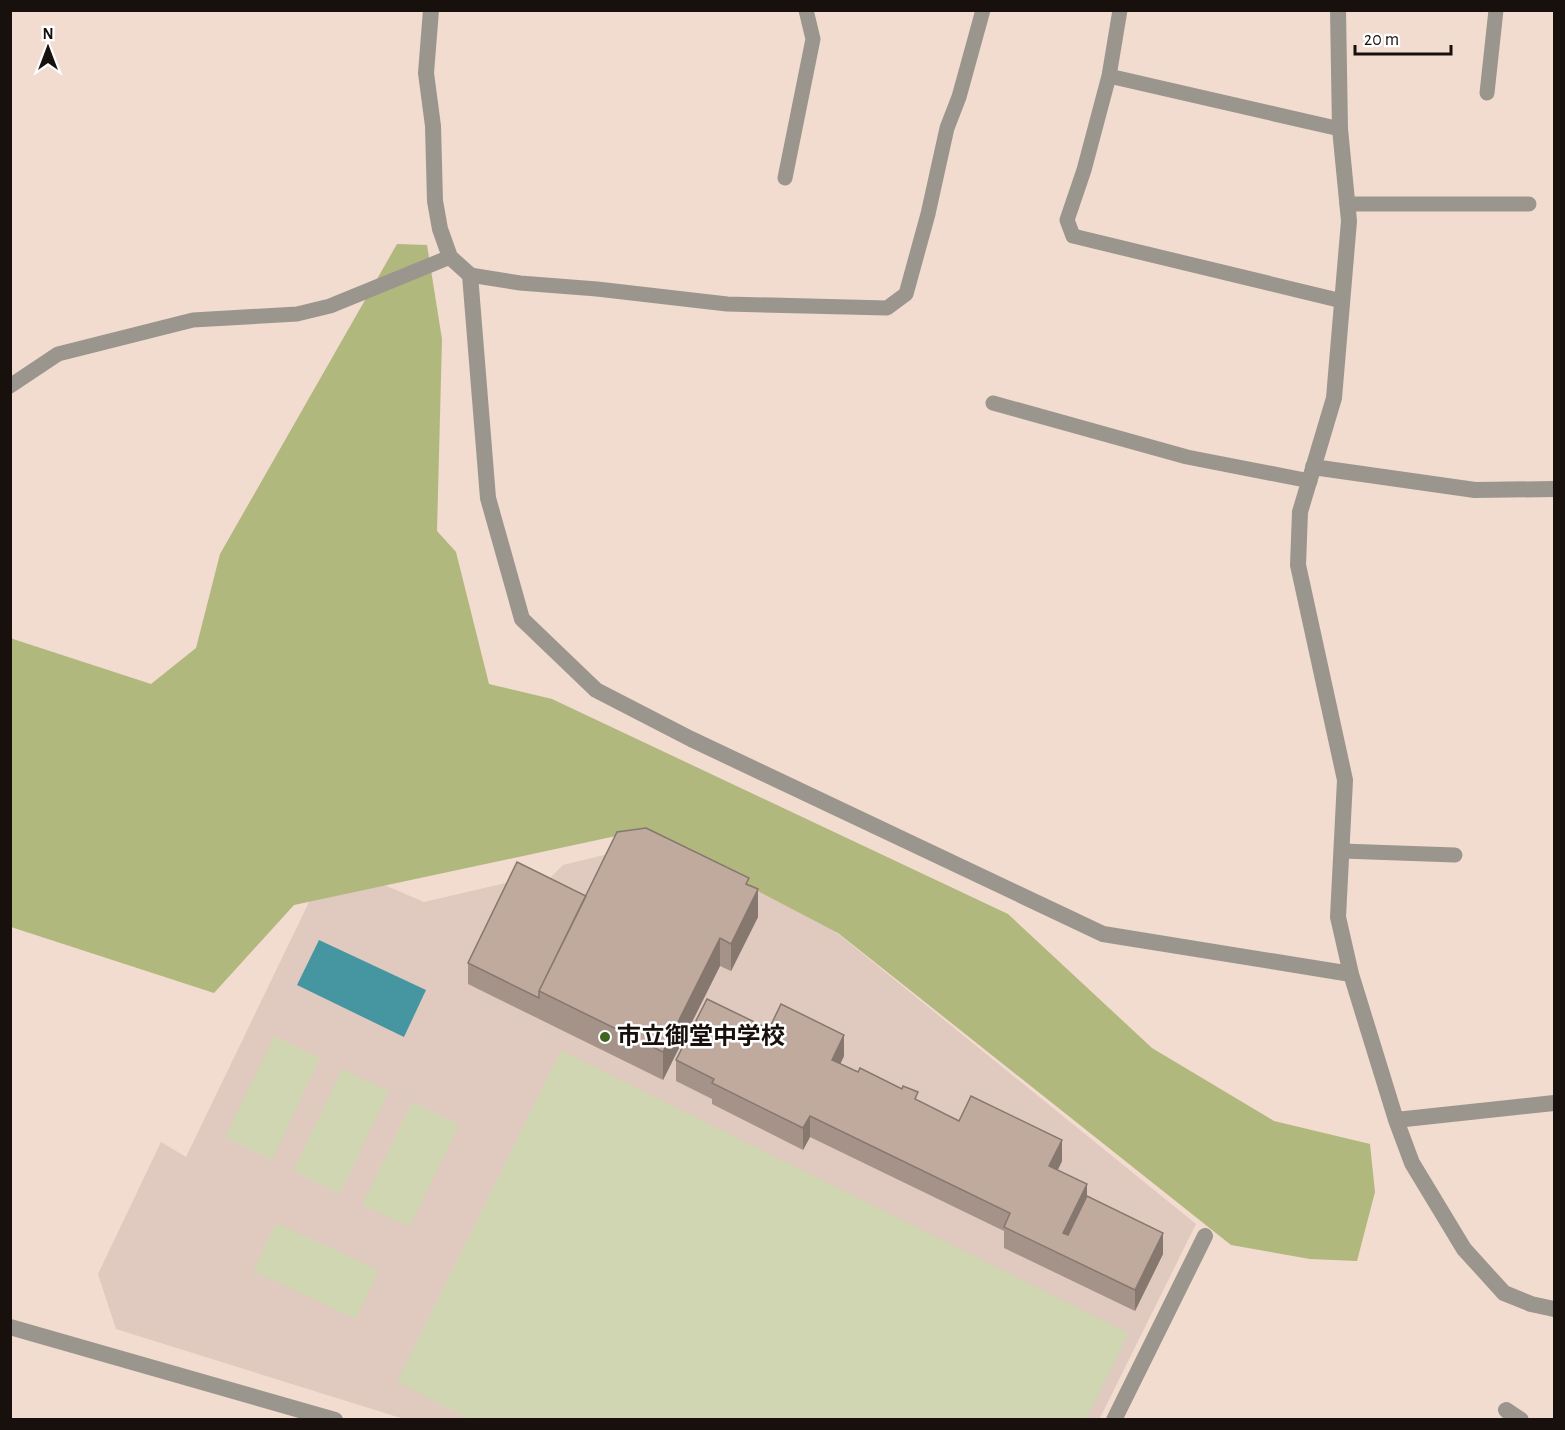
<svg xmlns="http://www.w3.org/2000/svg" width="1565" height="1430" font-family="'Alegreya Sans','Noto Sans JP',sans-serif">
  <style>
    .education { fill: #e0c9be }
    .green { fill: #d1d6b2 }
    .forest { fill: #b1b87d }
    .water { fill: #4696a2 }
    .lines { fill: none; stroke-linecap: round; stroke-linejoin: round }
    .service { stroke: #9a968d; stroke-width: 15 }
    .minor { stroke: #9a968d; stroke-width: 16 }
    .wall { fill: #a59288 }
    .shaded-wall { fill: #86776f }
    .building { fill: #c0aa9e; stroke: #86776f; stroke-width: 1.5 }
    .poi-dot { fill: #3e641e; stroke: #fff; stroke-width: 2 }
    .labels { text-anchor: middle; dominant-baseline: central; stroke-width: 5; stroke-linejoin: round; paint-order: stroke }
    .poi-label { font-size: 24px; font-weight: bold; fill: #18100c; stroke: #fff; text-anchor: start }
  </style>
  <rect width="100%" height="100%" fill="#f2dbcf"/>
  <!-- education -->
  <path class="education" d="M662 841 826 924 1196 1224 1099 1420 404 1419 116 1329 98 1274 161 1142 186 1157 311 898 382 884 424 902 523 879 546 882 563 865Z"/>
  <!-- green -->
  <path class="green" d="M274 1036 320 1058 272 1160 225 1137Z
    M561 1050 1129 1333 1086 1419H469L397 1382Z
    M342 1069 389 1091 340 1194 293 1171Z
    M412 1102 459 1125 410 1227 362 1205Z
    M276 1223 379 1270 356 1319 253 1271Z"/>
  <!-- forest -->
  <path class="forest" d="M397 244 427 245 442 339 437 531 456 552 489 684 552 699 1008 914 1152 1048 1274 1121 1370 1144 1375 1192 1357 1261 1310 1259 1231 1245 838 933 662 841 616 836 294 905 214 993 11 927 10 636 13 639 151 684 196 648 220 554Z"/>
  <!-- water -->
  <path class="water" d="M319 940 426 990 404 1037 297 985Z"/>
  <g class="lines">
    <!-- service -->
    <path class="service" d="M1120 10 1109 76 1084 170 1067 220 1073 236 1342 301
      M1109 76 1340 129
      M1487 93 1496 10
      M785 178 813 39 806 10
      M1347 204H1529
      M470 275 520 283 597 289 727 304 887 308 906 294 928 214 947 128 959 97 983 10
      M10 386 58 354 193 320 297 314 330 306 450 257
      M993 403 1187 457 1310 481
      M1342 851 1455 855"/>
    <!-- minor -->
    <path class="minor" d="M431 10 426 73 433 126 435 201 440 229 450 257 470 275 488 498 522 619 596 690 691 739 1103 934 1351 974
      M1338 10 1340 129 1349 221 1334 398 1300 512 1298 565 1345 780 1338 917 1351 974 1396 1120 1412 1163 1464 1249 1504 1293 1531 1304 1554 1309
      M1313 467 1475 490 1554 489
      M1396 1120 1554 1103
      M10 1327 335 1420
      M1506 1410 1521 1420
      M1114 1420 1205 1236"/>
  </g>
  <!-- wall -->
  <path class="wall" d="M749 885 758 917 731 971 720 966 663 1080 468 984V963L586 896Z
    M769 1029 844 1056 840 1064 959 1121 1062 1161 1058 1170 1087 1197 1163 1254 1135 1311 1004 1248V1231L810 1137 803 1150 712 1104V1099L676 1081V1060Z"/>
  <!-- shaded-wall -->
  <path class="shaded-wall" d="M758 889V917L731 971V944Z
    M720 938V966L663 1080V1052Z
    M844 1035V1056L832 1081V1060Z
    M810 1116V1137L803 1150V1128Z
    M1062 1140V1161L1049 1187V1166Z
    M1087 1184V1205L1063 1254V1233Z
    M1163 1233V1254L1135 1311V1290Z"/>
  <!-- building -->
  <path class="building" d="M646 828 749 878 746 884 758 889 731 944 720 938 663 1052 539 991 617 832Z
    M517 862 586 896 539 991V998L468 963Z
    M707 999 769 1029 781 1004 844 1035 832 1060 858 1072 860 1068 902 1089 903 1086 918 1092 915 1099 959 1121 971 1096 1062 1140 1049 1166 1087 1184 1063 1233 1068 1235 1087 1196 1163 1233 1135 1290 1004 1227 1010 1213 810 1116 803 1128 712 1083 714 1079 676 1060Z"/>
  <!-- markers -->
  <circle class="poi-dot" cx="605" cy="1037" r="6"/>
  <g class="labels">
    <!-- poi labels -->
    <g class="poi-label">
      <text x="617" y="1037">市立御堂中学校</text>
    </g>
  </g>
  <!-- border -->
  <rect width="1565" height="1430" fill="none" stroke="#18100c" stroke-width="24"/>
  <!-- north arrow -->
  <g transform="translate(48 48)" stroke="#ffffff" stroke-width="4.5" paint-order="stroke">
  <path d="M0-4.5L10 22L0 15L-10 22Z" fill="#18100c"/>
  <text y="-9" font-size="16" font-weight="bold" text-anchor="middle" fill="#18100c">N</text>
  </g>
  <!-- scale -->
  <path d="M1355 45v9h96v-9" fill="none" stroke="#18100c" stroke-width="3"/>
  <text x="1364" y="45" font-size="18" fill="#18100c" stroke="#ffffff" stroke-width="4.5" paint-order="stroke">20 m</text>
</svg>
